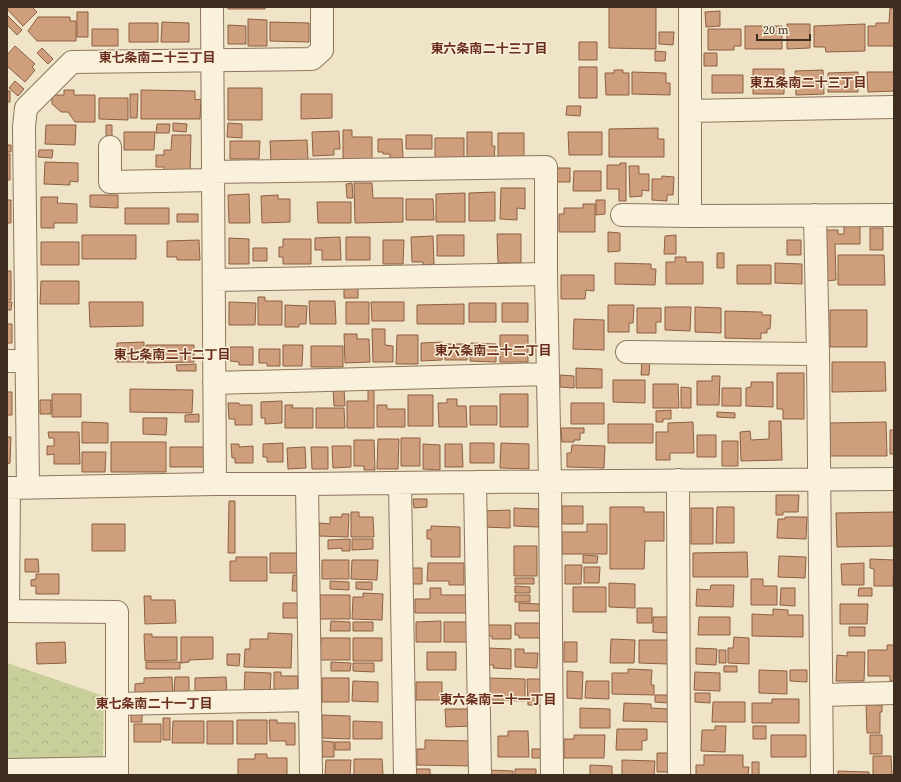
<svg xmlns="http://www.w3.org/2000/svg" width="901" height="782" font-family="'Source Serif 4','Noto Sans JP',serif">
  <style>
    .forest { fill: url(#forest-crowns) }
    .building { fill: #cf9f7d; stroke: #8d5f41 }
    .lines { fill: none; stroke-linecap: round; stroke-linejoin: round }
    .minor-casing { stroke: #8d765c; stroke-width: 24 }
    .minor { stroke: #faf1dc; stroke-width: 22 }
    .labels { text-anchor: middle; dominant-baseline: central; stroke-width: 3; stroke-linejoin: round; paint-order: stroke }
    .neighbourhood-label { font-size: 13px; font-weight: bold; fill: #6b2e1e; stroke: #f7eed8 }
  </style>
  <defs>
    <pattern id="forest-crowns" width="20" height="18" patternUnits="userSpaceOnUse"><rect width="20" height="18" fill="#c9cf9b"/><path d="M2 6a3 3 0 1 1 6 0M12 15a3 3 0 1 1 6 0" fill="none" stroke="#aeb285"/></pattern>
  </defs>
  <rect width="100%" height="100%" fill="#f0e4c8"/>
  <!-- forest -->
  <path class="forest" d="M7 663 104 696 103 758 7 760Z"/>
  <!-- building -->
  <path class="building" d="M7 7H32L37 12 23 26 7 9Z
    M228 7H265V9H228Z
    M609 7H656V49L609 48Z
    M890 8H894V46H868V26H876V23H889Z
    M720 11V26L706 27 705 12Z
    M77 12H88V37H77Z
    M7 15 22 30 17 35 7 25Z
    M38 17H70V21H76V41H37L28 31Z
    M248 19 267 20V46H248Z
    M162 22 189 23V42H161Z
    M270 22 309 23V42L270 41Z
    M129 23H158V42H129Z
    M787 24H810V48L787 49Z
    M865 24V51L826 52 825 47H814V26Z
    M228 25 246 26V44H228Z
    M745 26H782V49H745Z
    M92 29H118V46H92Z
    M708 29H741V46H734V50H708Z
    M659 32H674L673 45 659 44Z
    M579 42H597V60H579Z
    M15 46 35 64 32 67 35 70 25 82 7 66V55Z
    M42 48 53 59 48 64 37 53Z
    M655 51 666 52 665 61H655Z
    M704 53H717V66H704Z
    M579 67H597V98H579Z
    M753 69H784V94H753Z
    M614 70H623V73H629V95H606L605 73H614Z
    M823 70 824 94 796 95 795 71Z
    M632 72 666 73V83H670V95L632 94Z
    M858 72V92H828V73Z
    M867 72H894V91L868 92Z
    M712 75H743V93H712Z
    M15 81 24 89 18 96 9 88Z
    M228 88H262V120H228Z
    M64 90H74V95H95V122H75L68 112H61L52 104V95H64Z
    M141 90 195 91V100L201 99 200 119H141Z
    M7 91H10V102H7Z
    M130 94H138L137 118H130Z
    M301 94H332V118L301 119Z
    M99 98H128V120L99 119Z
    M567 106H581L580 116 566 115Z
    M173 123 187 124 186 132 173 131Z
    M228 123 242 124V138L227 137Z
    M157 124H170L169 133H156Z
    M46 125H76L75 145 45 144Z
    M106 125H112V138H106Z
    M658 128V139H664V157H609V129Z
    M343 130H352V137H372V160H343Z
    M339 131 340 149H334V155L313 156 312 132Z
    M124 132H155L154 150H124Z
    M467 132H492V146H495L494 160 467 158Z
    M568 132H602V155H569Z
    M498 133H524V158H498Z
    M172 135H191L190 172 164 171V167H156V155H164V150H171Z
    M406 135H432V149H406Z
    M435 138H464V158L435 160Z
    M378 139H402L403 158H390V154H383V152H378Z
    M307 140 308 161H271L270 141Z
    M230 141H260L259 159H230Z
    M7 145H11V152H7Z
    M39 150H53L52 158 38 157Z
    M7 154H10V180H7Z
    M45 162 78 163V182L70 181V185L44 184Z
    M620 163H626V201H619V189H607V165H620Z
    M629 166H639V174H649V191L642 190V196L630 197Z
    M557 168H570V182H557Z
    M574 171H601V191H573Z
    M662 176 674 177 673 195H667V201L652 200V179H662Z
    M352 183 353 198H347L346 184Z
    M354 183H372L373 198H403V222L355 223Z
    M501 188H525V209L517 208V220L500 219Z
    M495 192V221H469V193Z
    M465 193V222H436V194Z
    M249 194 250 223H229L228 195Z
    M90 195H118V208L90 207Z
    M278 195V199H290V222L262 223 261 196Z
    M41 197H58L57 203 77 204V223H54V228H41Z
    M406 199H433L434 220H406Z
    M7 200H11V223H7Z
    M596 200H605V214L596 215Z
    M317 202H351V223H318Z
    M583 204H595V232H559V214H564V208H583Z
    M125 208H169V224H125Z
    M177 214H198V222H177Z
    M844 226H860V244H835L836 280 825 281 824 230H838V234H844Z
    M870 228H883V250H870Z
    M608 232 620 233V251L608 252Z
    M497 234H521V263H498Z
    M82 235H136V259H82Z
    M437 235H464V256H437Z
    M676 235V254H664L665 236Z
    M433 236 434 264 423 265V262H412L411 237Z
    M340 237 341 260H322V250H315V238Z
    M346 237H370V260H346Z
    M229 238 249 239V264H229Z
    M283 239H311V264H283V257H279V247H283Z
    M199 240 200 260H177V257H167V241Z
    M383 240H404L403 264H383Z
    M787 240H801V255H787Z
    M41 242H79V265H41Z
    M253 248H267V261H253Z
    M717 253H724V268H717Z
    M838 255H884L885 285H838Z
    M675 257H686V262H703V284H666V262H675Z
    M615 263 651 264V269H656L655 285 615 284Z
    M775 263 802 264V284L775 283Z
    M737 265H771V284H737Z
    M7 271H11V300H7Z
    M561 275H594V291L586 290 585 299H561Z
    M41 281H79V304H40Z
    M344 285H358V298H344Z
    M258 297H265V301H282V325H258Z
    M309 301H335L336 324H310Z
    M7 302H12L11 310H7Z
    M89 302H143V326L90 327Z
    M229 302 256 303 255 325H229Z
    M346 302H369V324H346Z
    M371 302H404V321H372Z
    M469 303H496V322H469Z
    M502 303H528V322H502Z
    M464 304V324H417V305Z
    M285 305 307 306 306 324H299V327H285Z
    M608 305H634L633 323H629V332H608Z
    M665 307H691L690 331 665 330Z
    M695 307 721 308V333L695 332Z
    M637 308H661V322H656V333H637Z
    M830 310H867V347H830Z
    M725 311 762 312V315H771L770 329H767V333H761V339L725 338Z
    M574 319 604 320V350L573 349Z
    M7 324H12V343H7Z
    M372 329H385V345L393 346V362H373Z
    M344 334H357V339H369L370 362 345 363Z
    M397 335H418V364H396Z
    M500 335H528V362H500Z
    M144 342V362H117V343Z
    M442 342V360L421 361V343Z
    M471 343 496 344V362L470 361Z
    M445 344H467V360H445Z
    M146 345H194V362L147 363Z
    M283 345H303L302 366H283Z
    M311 346H343V367H311Z
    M230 347H253V365H239V362L230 361Z
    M259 349H280V366H267V363H259Z
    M642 360H650L649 375H641Z
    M832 362H885L886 391 832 392Z
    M196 364V371H177L176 365Z
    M576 368 602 369V388H576Z
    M777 373H804V419H783V409H777Z
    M560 375 574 376V388L560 387Z
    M712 376H720L719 405H697V381H712Z
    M613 380H645V403L613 402Z
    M751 382H773V407L746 406V388L751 387Z
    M653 384H678L679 408H653Z
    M681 387 691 388V408H681Z
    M344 388 345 406H334L333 389Z
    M722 388H741V406H722Z
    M130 389 193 390 192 413 130 412Z
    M368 390H374V428H347V401H368Z
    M7 392H12V415H7Z
    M52 394H81V417H52Z
    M500 394H528V427H500Z
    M408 395H433V426H408Z
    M447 399H457V406H466L467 427H439L438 403H447Z
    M40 400H51V414H40Z
    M282 401V423L265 424V418H261V402Z
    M228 403H239L240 405H252V425H235V419H229Z
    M571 403H604V424H571Z
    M285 405H293L292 408H313V428H285Z
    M377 405H387V409H405V427H377Z
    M470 406H497V425H470Z
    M316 408H344L345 428H316Z
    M671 410V419H663V422H656V411Z
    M717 412 735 413V418L717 417Z
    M199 414V422H185V415Z
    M143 418H167L166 435 143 434Z
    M769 421H781L782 460 741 461 740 432 750 431 751 440 769 439Z
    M82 422 108 423V443H82Z
    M693 422 694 453H670V460H656V432H668V423Z
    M886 422 887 456H830V423Z
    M608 424H653V443H608Z
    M561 428H584V433H580V440H574V442H562Z
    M890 430H894V454H890Z
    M48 432H79L80 464H54V454L47 455V446H54V438H49Z
    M697 435H716V457H697Z
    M7 437H11L10 463 7 464Z
    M401 438H420V466H401Z
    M378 439H399L398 469H377Z
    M354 440H374L375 470H364V466H354Z
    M722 441H738V466H722Z
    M111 442H166V472H111Z
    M283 443V462H267V457H263V444Z
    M470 443H494V463H470Z
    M501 443 529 444V469L500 468Z
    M231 444H239V447L253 446V463H235V458H232Z
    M423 444 440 445V470L423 469Z
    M445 444H462L463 467H445Z
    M572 445 605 446 604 468 567 467V453H571Z
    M332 446H351V467L333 468Z
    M170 447H204V467H170Z
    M305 447 306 468 288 469 287 448Z
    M311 447H328V469H312Z
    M82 452H106L105 472H82Z
    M776 495H799L798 512H783V515H776Z
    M413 499H427V507L414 508Z
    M229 501H235V553H228Z
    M562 506H583V524H562Z
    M610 507H644V512H664V541H645L644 569H610Z
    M717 507H734V543H716Z
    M514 508 539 509V527L514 526Z
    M691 508H713V544H691Z
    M510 510V528L482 527V511Z
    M351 512H359V517H373L374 537H351Z
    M894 512V546L837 547 836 513Z
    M342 514H349L348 537 319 536V523L330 524V517H342Z
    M785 517H807L806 539 777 538 778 519H785Z
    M92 524H125V551H92Z
    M587 524H607V554H562V532H587Z
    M431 526 460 527V557H431V539H427V530H431Z
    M350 539V551H342V548L328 549V540Z
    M352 539H373V549L352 550Z
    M514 546H537V576H514Z
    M747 552 748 577H693V553Z
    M270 553H298V573H270Z
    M583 555 598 556 597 563H583Z
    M779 556 806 557 805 578 778 577Z
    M236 557H267V581H230V561H236Z
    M25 559H38L39 572H25Z
    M870 559 894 560 893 586H874V569L870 568Z
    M322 560H349V579H322Z
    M352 560H378L377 580 351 579Z
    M428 563H464V585H449V581H427Z
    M864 563V585H842L841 564Z
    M565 565H582L581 584H565Z
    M584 567H600L599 583H584Z
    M412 568H422V584H412Z
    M36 574H59V594H36V586H31V580L36 579Z
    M293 575H299L298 591H292Z
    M515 578H534V584H515Z
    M751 579H763V586H777V605H751Z
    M330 581 349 582V590L330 589Z
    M356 582H372V590L356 589Z
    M609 583 635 584V608L609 607Z
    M711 585H734L733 607 696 606 697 589 710 590Z
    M515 586 530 587V593H515Z
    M573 587H606V612H573Z
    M430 588H441V595H468V613H415V599H430Z
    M781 588H795V606L780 605Z
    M859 588H872V596H858Z
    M363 593 383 594 382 620 352 619 353 597H363Z
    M320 595H350V619H320Z
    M515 595H530V602H515Z
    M144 596H151V600H175L176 623 145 624Z
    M283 603H298V618H283Z
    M519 603 540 604V611H519Z
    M840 604H868L867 624H840Z
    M637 608H652V623H637Z
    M773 609 788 610V615H803V637L752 636V614L773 615Z
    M653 617H668L667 633 653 632Z
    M699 617H730V635H698Z
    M331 621 350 622V631H330Z
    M441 621V642H416V622Z
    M353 622H373V631H353Z
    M444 622H470V642H444Z
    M515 623H541V638H519V635H515Z
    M488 625H511V639H492V636H488Z
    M849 627H865V636H849Z
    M268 633 292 634 291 668 244 667 245 649H250V639H268Z
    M144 634H152V637H177V660L145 661Z
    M181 637H213V659L189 660V662L181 663Z
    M734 637 749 638V664L728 663V648H733Z
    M321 638H350V660H320Z
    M353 638H382V661H353Z
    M611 639 635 640 634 663H610Z
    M639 640H668V664L639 663Z
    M65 642 66 663 37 664 36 643Z
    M564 642H577V662H564Z
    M887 645H894V681H890V676H868V650H887Z
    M488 648 511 649V669L493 668 494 665H488Z
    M696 648 717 649 716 665 696 664Z
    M515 649H524V653H538L537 668 515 667Z
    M719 650H726V663H719Z
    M427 652H456V670H427Z
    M847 652H865L864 681H836L837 655 847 656Z
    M227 654H240L239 666 227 665Z
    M146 662H180V669H146Z
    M331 662 351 663 350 671H331Z
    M353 663H374V672L353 671Z
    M724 666H737V672H724Z
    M628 669 652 670 651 685H654V695L612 694V673H628Z
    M759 670 787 671V694L759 693Z
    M790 670H807V682L790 681Z
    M567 671 583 672 582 699 567 698Z
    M245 672 271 673 270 695 244 694Z
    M274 672H281V676H298V693H274Z
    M695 672 720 673V691L694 690Z
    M172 677 173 697H135V684L144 683V678Z
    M175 677H189V692H174Z
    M226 677 227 696 195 697V678Z
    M322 678H349V702H322Z
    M489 678 525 679V701L489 700Z
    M527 679H542V705H528Z
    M353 681 378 682V702L352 701Z
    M586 681H609V699L585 698Z
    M416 682H442V700H416Z
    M695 693H710V703L695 702Z
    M655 695H668V703L655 702Z
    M772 699H799V723H752V703H772Z
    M713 702H745V722H712Z
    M624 703 651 704V708L668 709V722L623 721Z
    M866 705H882V712H880V733H867Z
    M580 708 610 709V728H580Z
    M445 709H473V726L446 727Z
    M131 712H142V722H131Z
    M322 715 350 716V739L322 738Z
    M163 718H170V740H163Z
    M237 720H267V744H237Z
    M269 720H277V723H295V745H286V741H270Z
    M173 721H204V743H172Z
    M207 721H233V744H207Z
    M353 721 382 722V739H353Z
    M134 724H161V742H134Z
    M715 726H726L725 752 701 751 702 730H715Z
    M753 726H766V739H753Z
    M617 729H647V740L642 741V750H616Z
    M508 731H528L529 757H498V736H508Z
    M574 735H605L604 758H564V739H574Z
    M771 735H806V757H771Z
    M870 735H882V754H870Z
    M425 740 473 741 472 766 417 765V749H425Z
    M322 741 334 742V757H322Z
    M335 742H350V750H335Z
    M532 749H543V758H532Z
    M657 753H669L668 772H657Z
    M255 754H267V758H287V775H238V759H255Z
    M704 755H743V767H749L748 775H696V765H704Z
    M873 756H891L892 775H873Z
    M354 759H382L383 775H354Z
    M326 760H351L350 775H325Z
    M622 760 655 761 654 775H622Z
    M752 762H759V775H752Z
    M590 765 612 766V775H590Z
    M416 769H430V775H416Z
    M515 769H536V775H515Z
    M488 770 513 771V775H488Z
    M838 771 869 772V775H838Z"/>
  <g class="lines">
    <defs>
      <path id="minor" d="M212 7 215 484
        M690 111 894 107
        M110 147V182L213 180
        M213 172 546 167V274L550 482 552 775
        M622 215 690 216 894 215
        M815 215 818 354 822 775
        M690 216V7
        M214 280 546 274
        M627 352 818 354
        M7 361H26
        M214 383 548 374
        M678 480 679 775
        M475 482 480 775
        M307 484 311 775
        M400 484 405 775
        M28 487 24 127 26 108 72 62 312 59 322 50V7
        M7 488 215 484H307L475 482 894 479
        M9 488 8 611 117 612V775
        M822 695 894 693
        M116 704 310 700
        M7 770 117 768"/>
    </defs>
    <!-- minor casing -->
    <use href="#minor" class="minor-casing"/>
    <!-- minor -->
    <use href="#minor" class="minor"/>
  </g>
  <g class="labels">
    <!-- neighbourhood labels -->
    <g class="neighbourhood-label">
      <text x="489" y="48">東六条南二十三丁目</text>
      <text x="157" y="57">東七条南二十三丁目</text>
      <text x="808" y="82">東五条南二十三丁目</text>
      <text x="493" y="350">東六条南二十二丁目</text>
      <text x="172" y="354">東七条南二十二丁目</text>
      <text x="498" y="699">東六条南二十一丁目</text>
      <text x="154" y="703">東七条南二十一丁目</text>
    </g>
  </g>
  <!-- border -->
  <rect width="901" height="782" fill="none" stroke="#3d2e20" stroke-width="16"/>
  <!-- scale -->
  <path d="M757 34v6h53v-6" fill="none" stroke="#3d2e20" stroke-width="2"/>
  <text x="763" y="34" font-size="12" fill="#3d2e20" stroke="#f7eed8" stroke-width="3" paint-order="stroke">20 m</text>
</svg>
